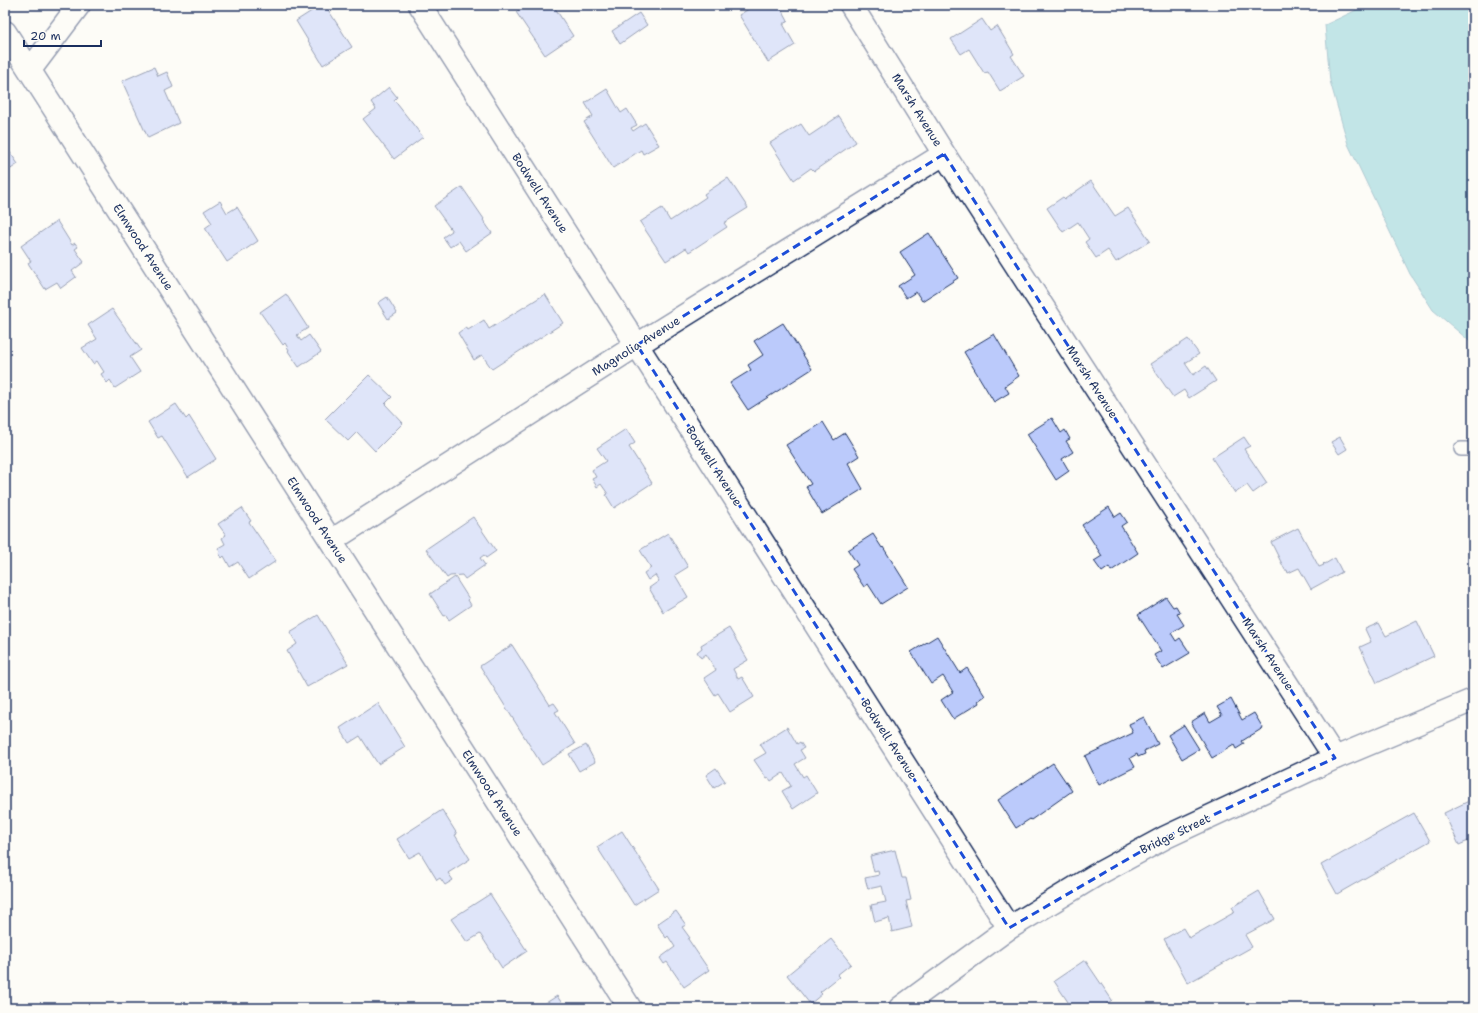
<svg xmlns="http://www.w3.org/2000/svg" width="1478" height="1013" font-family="'Shantell Sans',sans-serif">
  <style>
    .water { fill: #7acbd2; stroke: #548da4 }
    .building { fill: #bbcafb; stroke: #1b2f5e }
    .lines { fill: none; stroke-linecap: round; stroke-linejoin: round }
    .service-casing { stroke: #1b2f5e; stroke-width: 16 }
    .minor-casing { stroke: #1b2f5e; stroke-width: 25 }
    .tertiary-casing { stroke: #1b2f5e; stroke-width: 25 }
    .service { stroke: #fdfcf7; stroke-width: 13 }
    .minor { stroke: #fdfcf7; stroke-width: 22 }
    .tertiary { stroke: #fdfcf7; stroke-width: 22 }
    .marked { fill: none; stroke: #1d4ed8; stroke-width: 3; stroke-dasharray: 8 5; stroke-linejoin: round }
    .labels { text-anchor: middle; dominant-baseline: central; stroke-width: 3; stroke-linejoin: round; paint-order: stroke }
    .street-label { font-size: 12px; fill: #1b2f5e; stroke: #fdfcf7 }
  </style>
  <rect width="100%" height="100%" fill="#fdfcf7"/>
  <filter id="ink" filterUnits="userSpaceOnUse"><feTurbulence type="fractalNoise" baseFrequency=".025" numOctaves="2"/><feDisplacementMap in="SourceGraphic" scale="8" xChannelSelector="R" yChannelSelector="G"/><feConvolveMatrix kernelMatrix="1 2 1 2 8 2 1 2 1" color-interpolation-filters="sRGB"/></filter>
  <g filter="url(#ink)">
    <!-- water -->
    <path class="water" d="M1367 5H1473V344L1433 310 1410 274 1348 144 1330 81 1325 25Z"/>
    <!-- building -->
    <path class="building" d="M321 5H325L352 47 323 65 296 21Z
      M526 5H553L573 36 545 55 516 12Z
      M755 5H779L788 21 783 24 795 45 768 62 739 15Z
      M639 13 647 25 620 44 612 31Z
      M982 19 990 31 997 26 1014 54 1011 56 1024 76 1000 91 988 72 984 73 969 49 961 54 951 39Z
      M154 67 158 76 167 72 173 87 165 91 179 123 148 138 122 81Z
      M389 87 397 97 394 100 423 137 394 159 363 119 376 109 371 102Z
      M607 89 621 113 627 109 637 125 631 128 633 131 645 123 659 145 643 154 641 150 613 168 584 122 593 116 585 103Z
      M839 116 856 142 814 171 811 168 794 180 770 143 801 124 809 136Z
      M5 145 18 164 5 173Z
      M728 178 748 208 724 223 727 227 689 252 686 248 666 261 640 222 662 208 670 221 706 197 704 194Z
      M1091 181 1115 216 1128 208 1150 241 1116 262 1108 250 1096 258 1085 242 1089 239 1078 222 1063 232 1047 208 1063 197 1065 199Z
      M462 187 484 219 483 220 492 233 466 251 459 241 450 247 443 237 452 231 434 206Z
      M220 201 227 213 237 207 258 241 227 262 205 228 212 223 204 211Z
      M57 221 72 245 75 243 78 247 75 249 84 262 72 271 76 277 61 288 57 282 45 289 28 263 31 261 21 246Z
      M929 233 958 278 922 301 916 292 906 298 898 286 915 275 900 252Z
      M286 294 308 328 297 335 301 341 309 335 321 352 299 367 288 351 289 350 285 343 283 345 260 312Z
      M545 294 563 323 492 369 482 355 474 360 458 333 466 327 468 330 484 320 489 329Z
      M387 297 397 313 388 319 378 303Z
      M112 309 141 350 130 357 140 372 115 388 110 380 107 383 101 374 104 372 97 361 93 364 82 348 97 339 88 325Z
      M783 323 812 369 748 410 730 383 751 370 748 365 763 355 754 341Z
      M994 334 1019 376 1005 386 1009 393 994 402 964 352Z
      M1188 339 1199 354 1185 363 1193 375 1206 366 1216 381 1189 398 1184 390 1173 397 1150 364Z
      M369 375 392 397 385 404 403 423 375 451 357 432 348 441 325 419Z
      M176 404 186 419 189 416 216 459 188 477 162 436 158 438 148 422Z
      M1052 418 1061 433 1065 430 1070 439 1066 441 1073 452 1062 459 1069 471 1056 480 1027 434Z
      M823 422 834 440 845 433 859 456 848 463 863 489 822 514 806 487 811 484 786 445Z
      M626 429 635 443 629 447 652 483 614 508 606 495 608 494 601 484 597 487 592 479 596 477 592 470 606 461 597 448Z
      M1244 437 1250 446 1244 449 1267 483 1253 493 1247 485 1235 493 1212 458Z
      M1340 437 1347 449 1339 454 1331 442Z
      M1109 507 1115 517 1121 513 1127 522 1121 526 1138 553 1111 571 1109 567 1102 572 1094 561 1102 556 1082 525Z
      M242 508 251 521 249 522 276 561 249 579 238 562 230 567 224 556 222 558 219 553 220 552 218 548 225 544 222 538 226 535 218 524Z
      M473 517 496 551 486 558 484 555 480 558 485 565 465 579 462 575 450 576 447 578 426 549Z
      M1298 528 1319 567 1324 565 1323 564 1324 563 1325 564 1335 558 1342 572 1311 589 1299 568 1288 573 1287 570H1285L1271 542Z
      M668 533 688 567 675 575 688 597 663 612 649 588 659 581 655 575 648 580 644 573 651 568 640 550Z
      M873 534 882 548 883 547 908 587 881 604 868 584 864 587 852 569 858 565 848 550Z
      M455 577 469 599 468 600 471 605 449 620 446 615 444 616 430 594Z
      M1166 597 1173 607 1176 606 1180 613 1177 614 1184 625 1171 633 1176 641 1180 638 1190 653 1163 669 1154 655 1161 651 1138 615Z
      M318 615 348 664 307 687 287 651 297 644 290 632Z
      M1417 621 1434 656 1377 683 1360 647 1371 642 1365 629 1379 623 1386 636Z
      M729 628 748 660 733 669 738 679 742 677 754 697 730 712 718 693 715 695 704 678 716 670 706 654 701 658 697 652 702 648 701 645Z
      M937 636 960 673 967 668 985 696 978 701 979 703 953 719 941 700 953 692 943 676 931 684 911 652Z
      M512 645 550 705 554 703 559 710 555 712 575 744 542 765 480 666Z
      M1231 699 1242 720 1254 713 1263 728 1242 741 1244 744 1236 749 1234 745 1212 758 1191 722 1205 713 1210 722 1222 715 1217 707Z
      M378 703 405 747 378 764 360 736 349 743 340 728Z
      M1144 717 1158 744 1144 751 1145 754 1138 757 1137 754 1130 758 1135 767 1099 785 1085 756 1133 733 1129 724Z
      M1184 725 1199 749 1182 759 1168 735Z
      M787 727 797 744 800 742 804 748 800 750 805 758 795 764 803 777 806 775 817 793 793 809 782 791 791 786 783 773 771 781 769 778 767 779 754 760 766 753 760 744Z
      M586 745 595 762 579 771 569 754Z
      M1053 763 1072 791 1031 820 1030 819 1016 828 998 800Z
      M716 768 725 781 714 788 706 775Z
      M1473 799V839L1459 845 1444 813Z
      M442 810 457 834 455 835 470 859 448 873 453 880 445 885 440 878 437 880 420 852 409 858 397 839Z
      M1414 813 1430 841 1337 894 1321 865Z
      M622 831 659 889 634 905 597 847Z
      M895 850 902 878H906L911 900 906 901 912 927 892 932 889 918 875 922 871 905 886 902 882 886 868 889 865 878 879 875 878 871 874 872 870 856Z
      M1259 891 1275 919 1245 935 1252 947 1188 983 1164 939 1183 928 1189 938 1235 912 1232 907Z
      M490 894 527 951 502 968 480 934 467 942 451 919Z
      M676 911 686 925 682 927 690 938 688 939 709 970 684 987 667 962 664 964 660 958 675 947 668 936 666 938 657 924Z
      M831 939 851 964 837 975 839 977 820 992 822 994 810 1004 787 975Z
      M1085 960 1112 1000 1101 1008H1072L1054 981Z
      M557 996 565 1008H538Z"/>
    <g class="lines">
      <defs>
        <path id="service" d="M1461 449H1473"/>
        <path id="minor" d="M420 5 1009 928
          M851 5 944 154 1335 758
          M5 32 630 1008
          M30 70 79 5
          M331 541 637 345 944 154"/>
        <path id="tertiary" d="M900 1008 1009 928 1096 875 1166 837 1335 758 1473 700"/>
      </defs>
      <!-- service casing -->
      <use href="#service" class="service-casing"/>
      <!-- minor casing -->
      <use href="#minor" class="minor-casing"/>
      <!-- tertiary casing -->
      <use href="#tertiary" class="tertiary-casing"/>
      <!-- service -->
      <use href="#service" class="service"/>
      <!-- minor -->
      <use href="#minor" class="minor"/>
      <!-- tertiary -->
      <use href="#tertiary" class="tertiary"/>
    </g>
  </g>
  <!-- marked area -->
  <path d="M0 0H1478V1013H0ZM944 154 1335 758 1166 837 1009 928 637 345Z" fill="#fdfcf7" fill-opacity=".55" fill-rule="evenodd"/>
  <path class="marked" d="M944 154 1335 758 1166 837 1009 928 637 345Z"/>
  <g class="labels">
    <!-- street labels -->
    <g class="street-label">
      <text transform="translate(917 110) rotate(58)">Marsh Avenue</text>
      <text transform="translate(540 193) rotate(57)">Bodwell Avenue</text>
      <text transform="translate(143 247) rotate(57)">Elmwood Avenue</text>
      <text transform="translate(636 346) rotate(-32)">Magnolia Avenue</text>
      <text transform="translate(1092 382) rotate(57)">Marsh Avenue</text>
      <text transform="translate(714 466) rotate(57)">Bodwell Avenue</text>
      <text transform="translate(317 520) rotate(57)">Elmwood Avenue</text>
      <text transform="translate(1268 654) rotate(57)">Marsh Avenue</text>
      <text transform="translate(889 739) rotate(57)">Bodwell Avenue</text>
      <text transform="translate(492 793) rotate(57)">Elmwood Avenue</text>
      <text transform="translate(1175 834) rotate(-26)">Bridge Street</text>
    </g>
  </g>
  <!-- margin -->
  <rect width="1478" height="1013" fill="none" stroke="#fdfcf7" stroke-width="20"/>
  <rect x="10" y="10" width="1458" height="993" fill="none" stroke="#1b2f5e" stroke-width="1.5" filter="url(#ink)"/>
  <!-- scale -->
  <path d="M24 40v6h77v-6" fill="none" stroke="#1b2f5e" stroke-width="2"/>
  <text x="30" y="40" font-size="12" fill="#1b2f5e" stroke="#fdfcf7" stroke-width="3" paint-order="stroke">20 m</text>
</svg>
